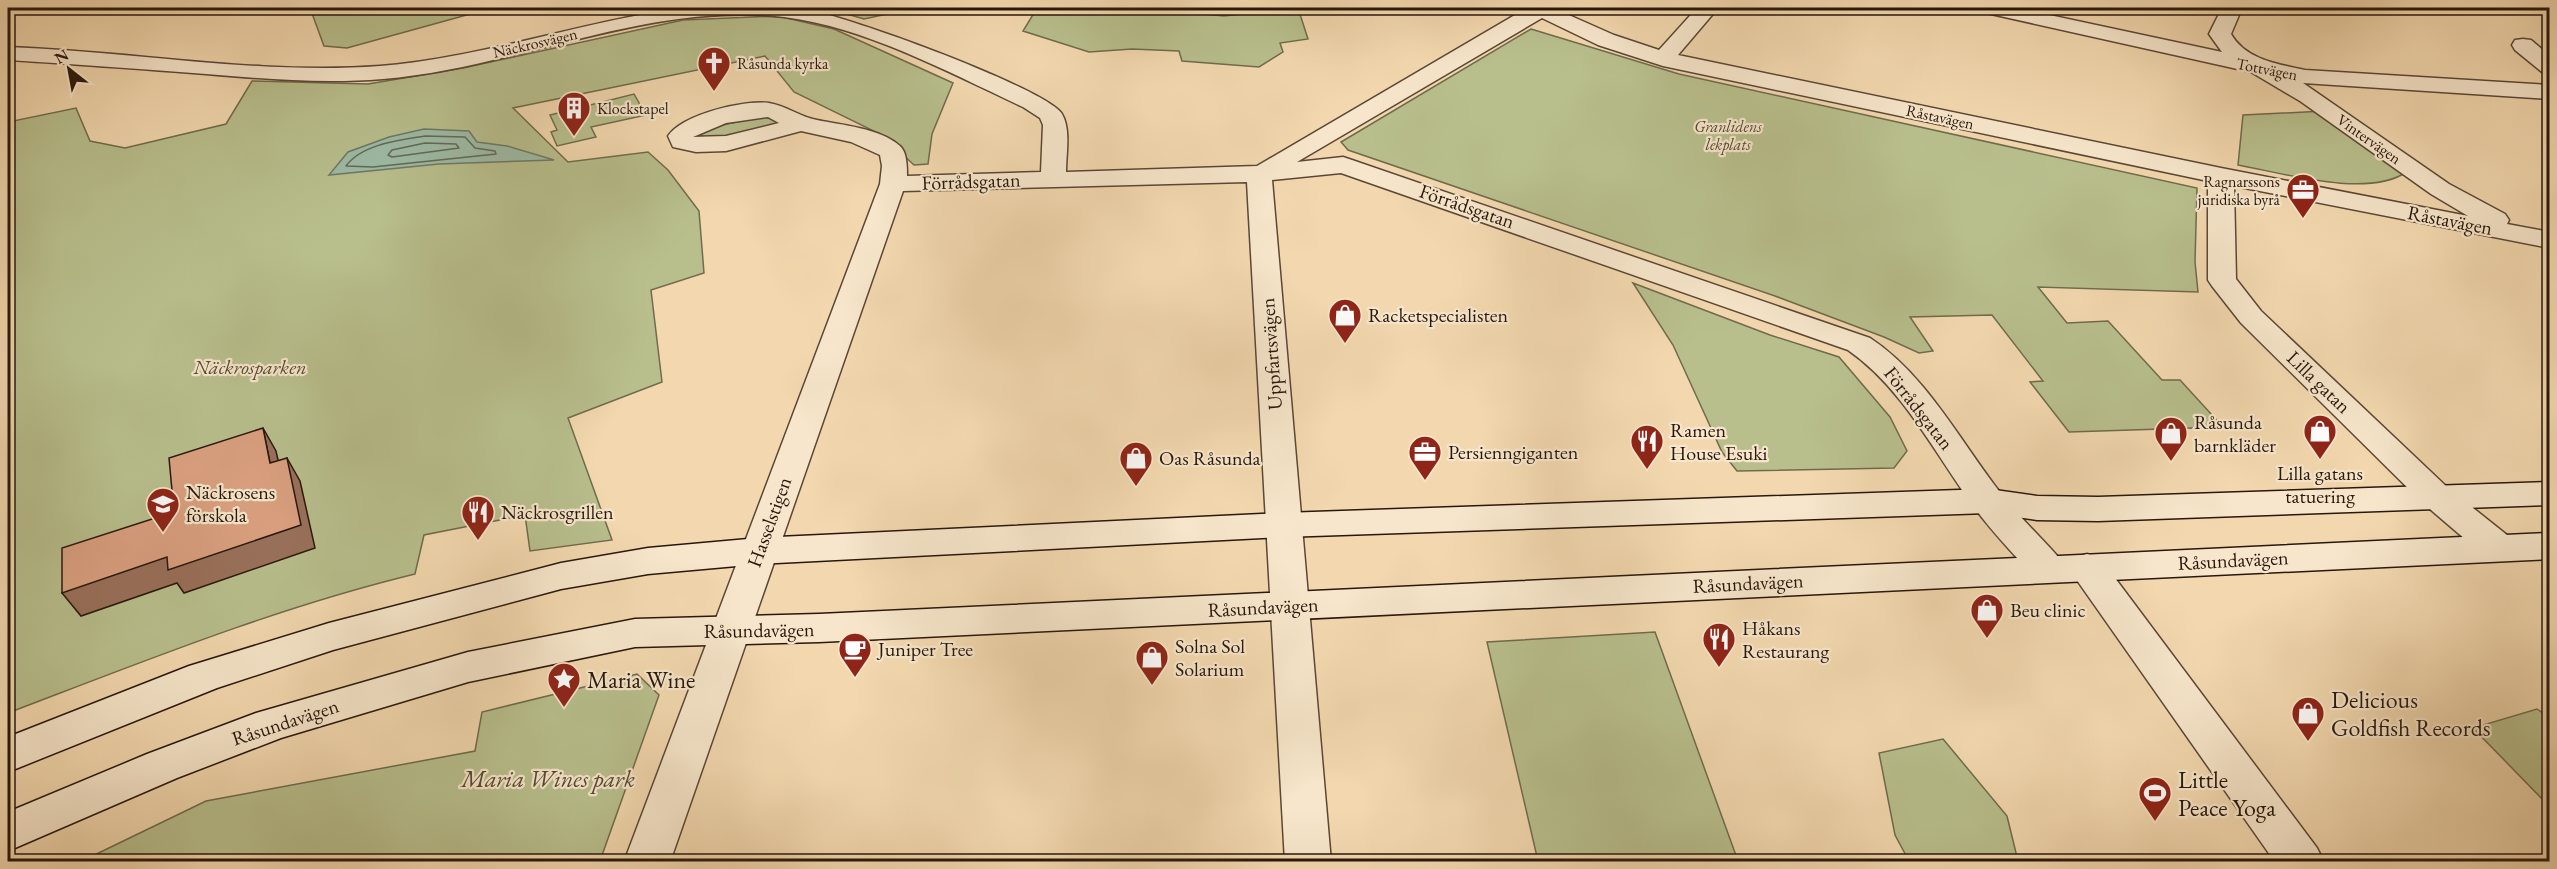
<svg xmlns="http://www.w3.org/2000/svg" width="2557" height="869" font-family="'EB Garamond',serif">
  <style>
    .green { fill: #b8bf8d; stroke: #706b4d; stroke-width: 1.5 }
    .water { fill: #9dbba5; stroke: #6e7968; stroke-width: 1.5 }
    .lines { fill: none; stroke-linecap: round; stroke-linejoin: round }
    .shore { stroke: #626959; stroke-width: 1.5 }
    .street-casing { stroke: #5b4736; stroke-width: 3 }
    .secondary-casing { stroke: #28170d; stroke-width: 3 }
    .street { fill: #f7e6cb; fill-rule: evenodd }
    .secondary { fill: #f7e6cb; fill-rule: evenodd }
    .shaded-wall { fill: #99705a; stroke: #28170d; stroke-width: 1.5 }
    .building { fill: #daa080; stroke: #28170d; stroke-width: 1.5 }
    .labels { text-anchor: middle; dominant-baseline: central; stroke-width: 4.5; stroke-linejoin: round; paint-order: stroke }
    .far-street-label { font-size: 16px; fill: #28170d; stroke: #f7e6cb }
    .far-poi-label { font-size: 16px; fill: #28170d; stroke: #f7e6cb; text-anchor: start }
    .far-park-label { font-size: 16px; font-style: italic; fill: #534933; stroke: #f7e6cb }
    .street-label { font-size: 20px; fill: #28170d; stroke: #f7e6cb }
    .poi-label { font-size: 20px; fill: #28170d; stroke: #f7e6cb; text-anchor: start }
    .park-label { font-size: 20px; font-style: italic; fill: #534933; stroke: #f7e6cb }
    .near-poi-label { font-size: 24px; fill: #28170d; stroke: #f7e6cb; text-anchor: start }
    .near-park-label { font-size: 24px; font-style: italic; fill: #534933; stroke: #f7e6cb }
  </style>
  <rect width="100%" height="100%" fill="#f3d8af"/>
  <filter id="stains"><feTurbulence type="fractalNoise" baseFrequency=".00333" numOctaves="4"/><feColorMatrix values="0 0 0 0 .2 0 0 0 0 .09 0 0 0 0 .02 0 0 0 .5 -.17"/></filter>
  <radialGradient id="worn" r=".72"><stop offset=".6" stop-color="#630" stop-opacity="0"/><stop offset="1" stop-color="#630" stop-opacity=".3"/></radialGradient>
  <!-- green -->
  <path class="green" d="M310 8H492L347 48 324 46Z
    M826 8H915L864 19Z
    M1037 8H1172L1174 11 1224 16 1298 8 1308 39 1280 43 1283 52 1259 67 1182 61 1179 51 1132 49 1089 52 1023 31Z
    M778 16 834 29 953 83 932 134 928 164 914 165 882 135 794 92 765 56 513 108 568 162 648 152 668 170 699 211 704 273 651 290 662 382 568 418 612 540 530 551 525 515 424 535 415 574C275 608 142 662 8 713V122L76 108 90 141 125 148 226 124 252 81 368 84 463 68 683 20Z
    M1531 29 1679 74 2197 188 2195 262 2198 292 2038 287 2067 323 2108 321 2162 380H2180L2223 427 2069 432 2030 382 2043 381 1992 315 1910 317 1933 351 1919 353 1884 337 1775 296 1348 150 1341 142Z
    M634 94 646 115 591 127 596 137 557 146 551 132 557 130 550 115Z
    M2324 111 2405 173C2365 198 2283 173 2238 165L2243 115Z
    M764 116 782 124 714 139 704 138 700 134 709 128Z
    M1633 283 1770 335 1839 357 1890 417 1907 451 1894 468 1737 471 1722 452 1673 345Z
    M1655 632 1738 861H1538L1487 642Z
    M637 674 659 695 600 861H82L206 801 475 751 482 712Z
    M2537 709 2549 717V806L2473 728Z
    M1943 739 2007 816 2018 861H1909L1895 835 1879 753Z"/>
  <!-- water -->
  <path class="water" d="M424 129 469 131 477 142 507 146 554 160 439 164 329 175 348 152 389 137Z"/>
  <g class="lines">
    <!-- shore -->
    <path class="shore" d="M425 136 465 137 475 148 495 151 496 154 373 167 346 166C362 144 400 140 425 136Z
      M425 143 456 144 459 148 392 157 388 155 392 150Z"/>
    <defs>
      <path id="street" d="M684 8C722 8 760 4 798 8 835 11 1046 88 1062 114 1071 130 1066 153 1066 172L1257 166 1527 8H1553L1614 35 1659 50 1697 8H1718L1678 55 2221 168 2468 216 2431 194 2300 101 2251 72 1991 14 1984 12 1981 8H2017L2222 52 2209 34 2222 8H2242L2231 34C2246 60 2278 64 2305 70L2550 85V99L2303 83 2449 184 2505 214 2509 220 2507 224 2550 232V248L2234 186 2236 279 2261 311 2448 488 2512 539 2517 548 2512 557 2499 561 2486 557 2424 504 2241 323 2212 286 2208 280V181L1663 66 1598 45 1542 18 1297 162 1343 157 1352 160 1870 338C1925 374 1959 439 1999 491 2017 515 2040 536 2060 559L2065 568 2060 577 2047 581 2034 577C2014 554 1992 532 1974 507 1935 454 1903 388 1848 350L1341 173 1272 180 1331 862H1285L1247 182 903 191 670 862H624L880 184 882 166 880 155 851 142 801 131 726 151 696 152 673 147 668 136C683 114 744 100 769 103 787 106 800 117 817 120 841 125 880 128 900 146 907 152 907 167 907 176L1041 172 1043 125 1040 118 1023 107C950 73 865 27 784 17 648 1 517 68 383 79 324 84 265 79 206 74 140 69 74 64 8 60V47C131 51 256 75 380 66 483 58 582 21 684 8ZM768 117 779 123 726 136 693 137 726 123Z
        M2523 39 2531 40 2550 56V74L2542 72 2515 50 2512 45 2515 40Z
        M2087 554 2100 558 2317 848 2324 862H2275L2074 576 2069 567 2074 558Z"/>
      <path id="secondary" d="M2550 482V505L2098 521 2037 520 1988 513 1283 537 759 564 648 574 561 589 333 650 217 688 8 772V737L189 666 329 623 561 563 648 548 759 538 1283 513 1988 489 2037 496 2098 497Z
        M2550 533V559L819 642 635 647 468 682 281 738 177 778 8 851V812L147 754 256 713 468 652 635 619 819 614Z"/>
    </defs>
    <!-- street casing -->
    <use href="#street" class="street-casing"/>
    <!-- secondary casing -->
    <use href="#secondary" class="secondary-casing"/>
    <!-- street -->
    <use href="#street" class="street"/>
    <!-- secondary -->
    <use href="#secondary" class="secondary"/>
  </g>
  <!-- shaded-wall -->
  <path class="shaded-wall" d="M263 428 276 451 284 486 270 463Z
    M287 458 300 481 315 548 184 593 177 583 81 616 62 593Z"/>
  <!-- building -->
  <path class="building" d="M263 428 270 463 287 458 301 525 168 570 167 557 62 593V548L174 512 169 458Z"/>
  <!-- icons -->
  <defs>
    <symbol id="church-pin" viewBox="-11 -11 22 30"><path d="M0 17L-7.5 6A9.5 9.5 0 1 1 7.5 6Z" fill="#8f2418" stroke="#f7e6cb"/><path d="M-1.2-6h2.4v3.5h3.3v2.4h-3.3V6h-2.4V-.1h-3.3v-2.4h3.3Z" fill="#fff"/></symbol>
    <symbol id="building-pin" viewBox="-11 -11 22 30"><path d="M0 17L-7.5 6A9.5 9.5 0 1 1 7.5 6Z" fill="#8f2418" stroke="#f7e6cb"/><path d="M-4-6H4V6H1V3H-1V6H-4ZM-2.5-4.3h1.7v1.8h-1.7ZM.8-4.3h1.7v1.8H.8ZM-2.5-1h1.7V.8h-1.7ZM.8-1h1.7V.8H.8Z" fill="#fff"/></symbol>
    <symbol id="office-pin" viewBox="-11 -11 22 30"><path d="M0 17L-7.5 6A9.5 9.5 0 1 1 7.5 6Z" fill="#8f2418" stroke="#f7e6cb"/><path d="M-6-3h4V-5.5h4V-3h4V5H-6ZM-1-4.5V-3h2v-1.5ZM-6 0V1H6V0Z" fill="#fff"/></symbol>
    <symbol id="shop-pin" viewBox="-11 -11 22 30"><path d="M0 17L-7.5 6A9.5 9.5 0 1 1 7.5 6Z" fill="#8f2418" stroke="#f7e6cb"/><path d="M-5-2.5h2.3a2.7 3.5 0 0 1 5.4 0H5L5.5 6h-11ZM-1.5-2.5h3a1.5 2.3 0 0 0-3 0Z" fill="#fff"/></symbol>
    <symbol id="restaurant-pin" viewBox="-11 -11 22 30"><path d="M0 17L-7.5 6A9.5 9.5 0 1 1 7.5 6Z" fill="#8f2418" stroke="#f7e6cb"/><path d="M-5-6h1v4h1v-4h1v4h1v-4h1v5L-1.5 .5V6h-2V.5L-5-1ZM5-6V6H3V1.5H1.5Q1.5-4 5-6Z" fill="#fff"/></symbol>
    <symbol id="school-pin" viewBox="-11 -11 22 30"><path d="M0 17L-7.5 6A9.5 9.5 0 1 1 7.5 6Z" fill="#8f2418" stroke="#f7e6cb"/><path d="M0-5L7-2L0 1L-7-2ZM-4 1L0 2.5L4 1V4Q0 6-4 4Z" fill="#fff"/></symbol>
    <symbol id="cafe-pin" viewBox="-11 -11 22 30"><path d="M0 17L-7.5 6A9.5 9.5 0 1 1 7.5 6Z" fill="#8f2418" stroke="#f7e6cb"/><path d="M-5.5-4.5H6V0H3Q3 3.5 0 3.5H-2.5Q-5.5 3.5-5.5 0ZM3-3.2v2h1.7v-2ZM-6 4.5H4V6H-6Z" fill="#fff"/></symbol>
    <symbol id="sight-pin" viewBox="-11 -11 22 30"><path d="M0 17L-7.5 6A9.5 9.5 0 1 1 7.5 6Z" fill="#8f2418" stroke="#f7e6cb"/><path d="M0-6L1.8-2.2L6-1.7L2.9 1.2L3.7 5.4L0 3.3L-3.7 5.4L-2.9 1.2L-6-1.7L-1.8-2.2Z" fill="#fff"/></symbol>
    <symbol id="stadium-pin" viewBox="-11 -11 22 30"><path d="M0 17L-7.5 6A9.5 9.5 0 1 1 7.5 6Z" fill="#8f2418" stroke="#f7e6cb"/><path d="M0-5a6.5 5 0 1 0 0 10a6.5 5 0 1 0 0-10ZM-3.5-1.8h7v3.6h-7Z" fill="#fff"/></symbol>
  </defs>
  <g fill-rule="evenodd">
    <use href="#church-pin" x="695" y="44" width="38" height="52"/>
    <use href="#building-pin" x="555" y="89" width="38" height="52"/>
    <use href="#office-pin" x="2284" y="171" width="38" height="52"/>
    <use href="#shop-pin" x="1326" y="296" width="38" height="52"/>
    <use href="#shop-pin" x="2301" y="412" width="38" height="52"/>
    <use href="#shop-pin" x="2152" y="414" width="38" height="52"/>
    <use href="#restaurant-pin" x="1628" y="422" width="38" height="52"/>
    <use href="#office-pin" x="1406" y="433" width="38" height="52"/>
    <use href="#shop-pin" x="1117" y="439" width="38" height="52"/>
    <use href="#school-pin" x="144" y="485" width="38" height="52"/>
    <use href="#restaurant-pin" x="459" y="493" width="38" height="52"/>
    <use href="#shop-pin" x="1968" y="591" width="38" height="52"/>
    <use href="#restaurant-pin" x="1700" y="620" width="38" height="52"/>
    <use href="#cafe-pin" x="836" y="630" width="38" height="52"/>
    <use href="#shop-pin" x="1133" y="638" width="38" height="52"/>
    <use href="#sight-pin" x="545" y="660" width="38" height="52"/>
    <use href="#shop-pin" x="2289" y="694" width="38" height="52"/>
    <use href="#stadium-pin" x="2136" y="774" width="38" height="52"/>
  </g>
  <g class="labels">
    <!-- far-street labels -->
    <g class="far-street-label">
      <text transform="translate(535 43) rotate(-13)">Näckrosvägen</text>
      <text transform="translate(2267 69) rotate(11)">Tottvägen</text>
      <text transform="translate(1940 117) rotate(12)">Råstavägen</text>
      <text transform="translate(2369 139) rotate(35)">Vintervägen</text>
    </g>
    <!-- far-poi labels -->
    <g class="far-poi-label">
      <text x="737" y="63">Råsunda kyrka</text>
      <text x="597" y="108">Klockstapel</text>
      <text x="2280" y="181" text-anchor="end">Ragnarssons<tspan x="2280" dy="18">juridiska byrå</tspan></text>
    </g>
    <!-- far-park labels -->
    <g class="far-park-label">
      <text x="1728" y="126">Granlidens<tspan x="1728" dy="18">lekplats</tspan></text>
    </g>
    <!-- street labels -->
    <g class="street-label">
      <text transform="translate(971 181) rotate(-2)">Förrådsgatan</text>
      <text transform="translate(1467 206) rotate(19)">Förrådsgatan</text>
      <text transform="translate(2450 220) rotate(11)">Råstavägen</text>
      <text transform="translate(1271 354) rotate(-94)">Uppfartsvägen</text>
      <text transform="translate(2319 382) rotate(44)">Lilla gatan</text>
      <text transform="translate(1919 408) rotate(52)">Förrådsgatan</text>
      <text transform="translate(769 522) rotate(-70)">Hasselstigen</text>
      <text transform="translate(2233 560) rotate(-3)">Råsundavägen</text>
      <text transform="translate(1748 583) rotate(-3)">Råsundavägen</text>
      <text transform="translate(1263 607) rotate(-3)">Råsundavägen</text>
      <text transform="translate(759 630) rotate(-1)">Råsundavägen</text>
      <text transform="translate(285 722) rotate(-18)">Råsundavägen</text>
    </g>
    <!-- poi labels -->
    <g class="poi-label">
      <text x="1368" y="315">Racketspecialisten</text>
      <text x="2194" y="422">Råsunda<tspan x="2194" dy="23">barnkläder</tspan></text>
      <text x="1670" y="430">Ramen<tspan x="1670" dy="23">House Esuki</tspan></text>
      <text x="1448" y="452">Persienngiganten</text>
      <text x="1159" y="458">Oas Råsunda</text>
      <text x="2320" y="473" text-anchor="middle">Lilla gatans<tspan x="2320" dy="23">tatuering</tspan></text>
      <text x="186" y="492">Näckrosens<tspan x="186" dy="23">förskola</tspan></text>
      <text x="501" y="512">Näckrosgrillen</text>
      <text x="2010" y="610">Beu clinic</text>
      <text x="1742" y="628">Håkans<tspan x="1742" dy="23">Restaurang</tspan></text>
      <text x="1175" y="646">Solna Sol<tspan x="1175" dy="23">Solarium</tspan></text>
      <text x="878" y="649">Juniper Tree</text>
    </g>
    <!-- park labels -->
    <g class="park-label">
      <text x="250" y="367">Näckrosparken</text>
    </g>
    <!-- near-poi labels -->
    <g class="near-poi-label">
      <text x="587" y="679">Maria Wine</text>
      <text x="2331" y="699">Delicious<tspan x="2331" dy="28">Goldfish Records</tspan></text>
      <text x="2178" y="779">Little<tspan x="2178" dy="28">Peace Yoga</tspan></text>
    </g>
    <!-- near-park labels -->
    <g class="near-park-label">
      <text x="548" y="778">Maria Wines park</text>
    </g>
  </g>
  <!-- margin -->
  <rect width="2557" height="869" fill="none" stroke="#f3d8af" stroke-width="30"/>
  <rect x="9" y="9" width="2539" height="851" fill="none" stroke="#28170d" stroke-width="3"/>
  <rect x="15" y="15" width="2527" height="839" fill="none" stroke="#28170d" stroke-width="1.5"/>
  <!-- north arrow -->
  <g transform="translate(69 69) rotate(329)" stroke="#f7e6cb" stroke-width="4.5" paint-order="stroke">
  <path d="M0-4.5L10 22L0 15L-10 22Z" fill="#28170d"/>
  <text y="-9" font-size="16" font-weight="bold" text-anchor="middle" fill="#28170d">N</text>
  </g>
  <rect width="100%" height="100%" filter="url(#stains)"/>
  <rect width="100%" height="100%" fill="url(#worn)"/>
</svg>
